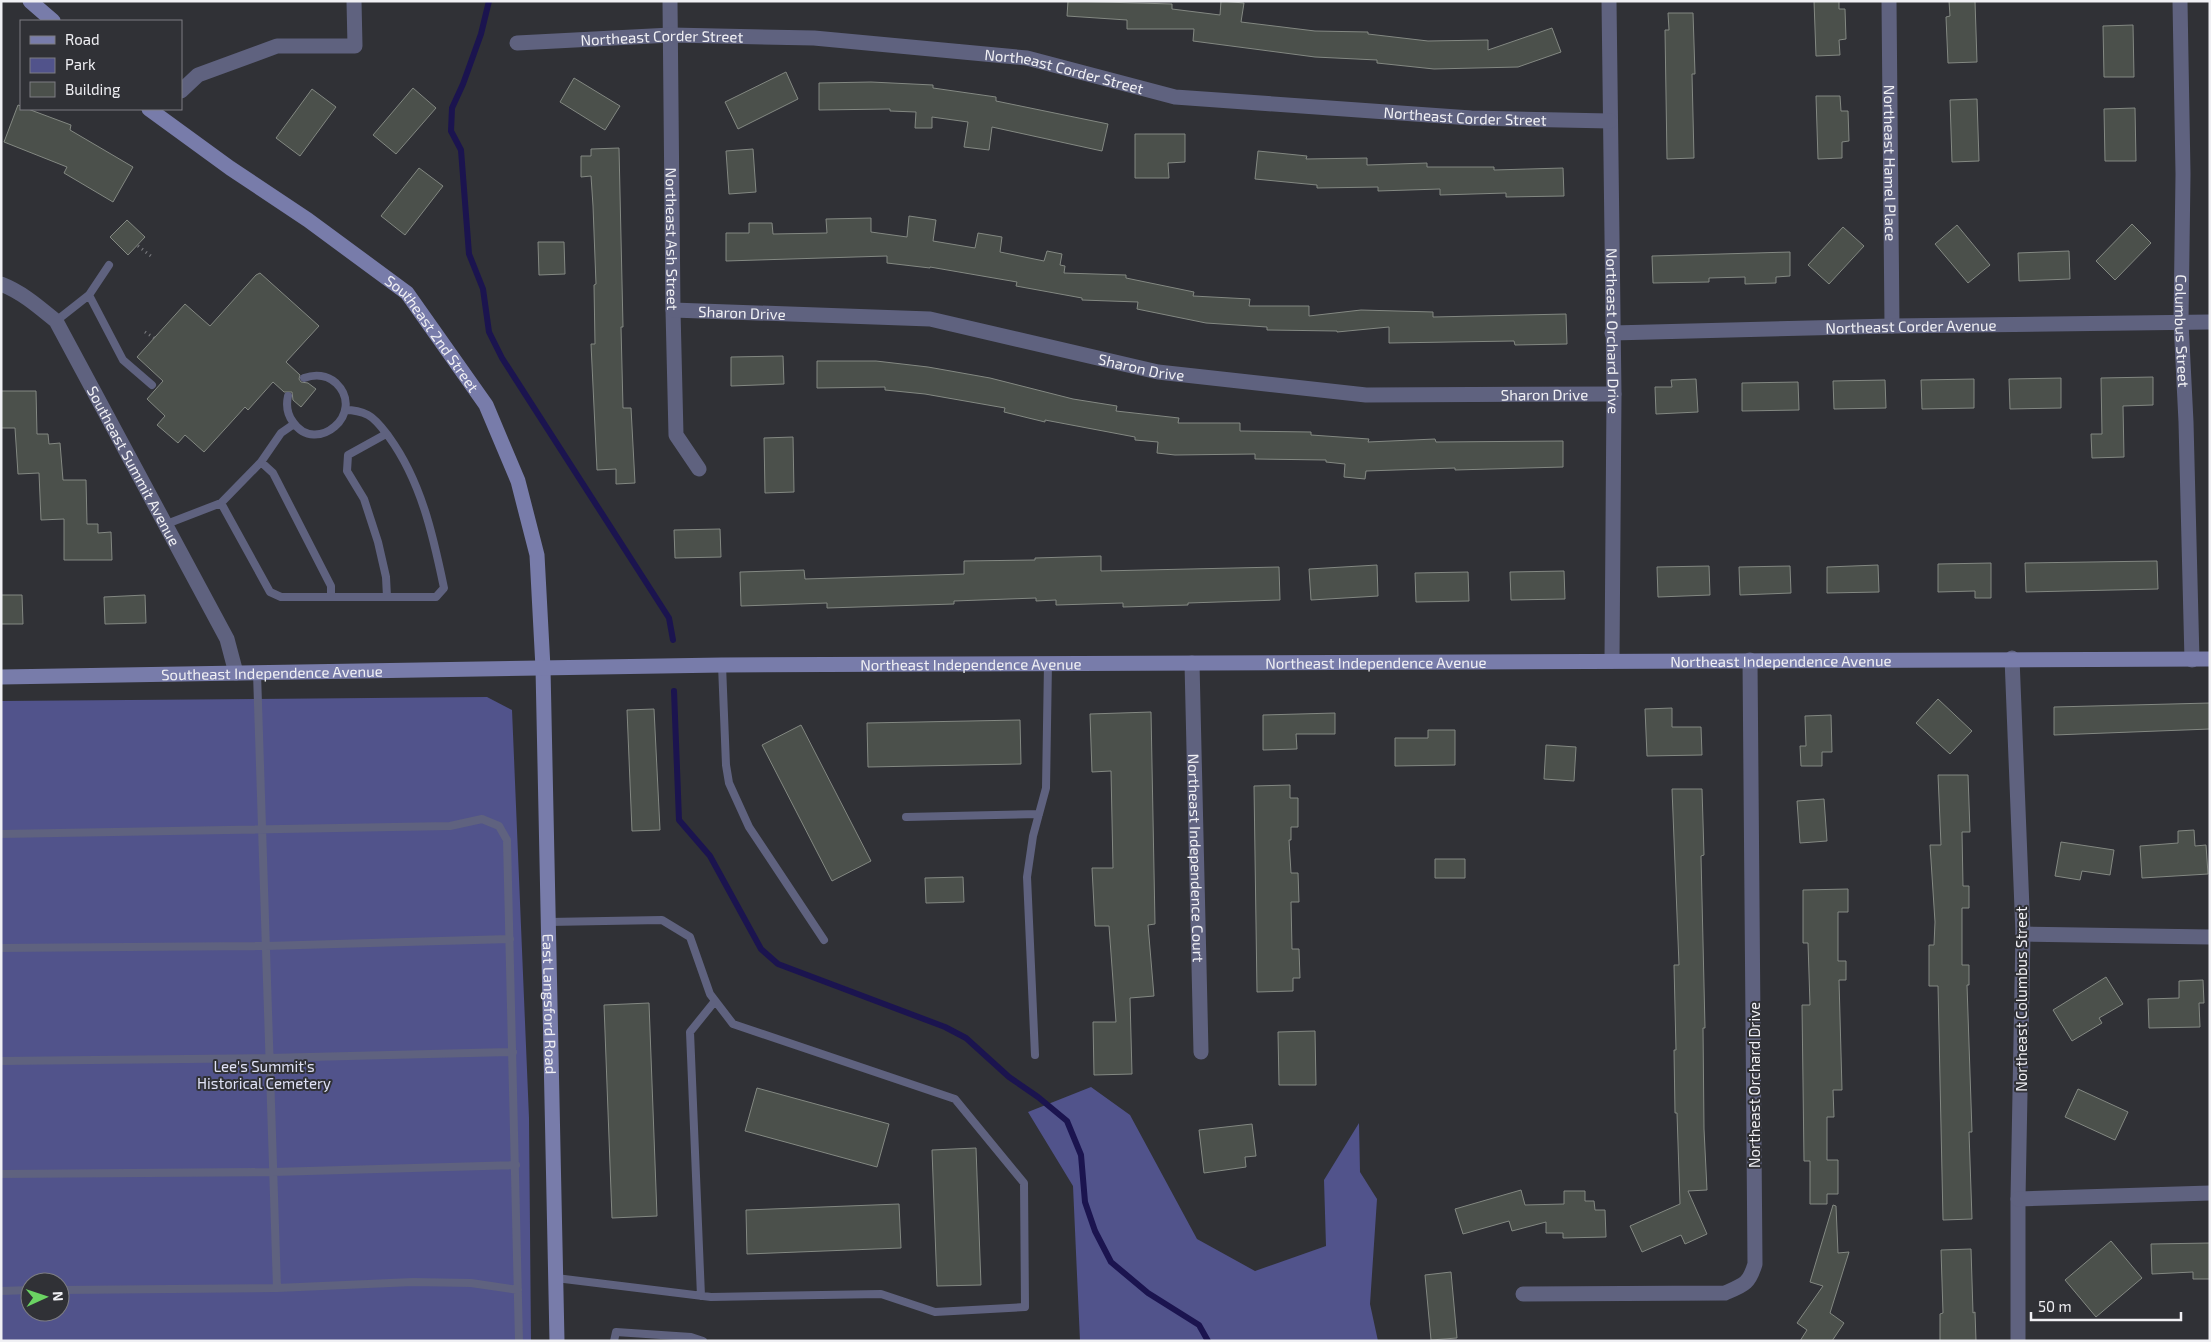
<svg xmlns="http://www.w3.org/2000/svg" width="2211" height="1342" font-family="'Exo 2',sans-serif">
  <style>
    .green { fill: #51538b; fill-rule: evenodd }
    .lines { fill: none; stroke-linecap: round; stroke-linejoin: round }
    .stream { stroke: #1b144f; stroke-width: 6 }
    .building { fill: #4b504b; stroke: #838882 }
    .path { stroke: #7e7f83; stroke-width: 3; stroke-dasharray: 1 4; stroke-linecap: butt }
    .lane { stroke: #5f627f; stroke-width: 8 }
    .street { stroke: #5f627f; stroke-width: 15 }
    .secondary { stroke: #787caa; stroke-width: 15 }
    .labels { text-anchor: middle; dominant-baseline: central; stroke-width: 4; stroke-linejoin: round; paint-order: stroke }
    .street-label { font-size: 15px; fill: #f0f0f4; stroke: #303136 }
    .park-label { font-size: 15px; fill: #e0e2f6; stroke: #303136 }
  </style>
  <rect width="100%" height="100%" fill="#303136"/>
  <!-- green -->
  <path class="green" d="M487 697 512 710 529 1118 531 1341H1V701ZM30 1282H60V1312H30Z
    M1091 1087 1130 1115 1197 1239 1255 1271 1326 1246 1324 1180 1359 1123 1360 1172 1377 1199 1370 1304 1378 1341H1080L1073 1186 1028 1112Z"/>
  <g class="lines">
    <!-- stream -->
    <path class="stream" d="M489 1 481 34 463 84 452 108 451 131 461 150 469 254 483 289 489 332 502 358 669 618 673 640
      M674 691 679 820 710 856 761 949 778 964 945 1027 966 1038 1009 1077 1038 1097 1067 1121 1081 1155 1085 1202 1095 1231 1111 1262 1148 1293 1199 1325 1208 1341"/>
  </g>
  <!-- building -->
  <path class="building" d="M1068 1 1172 4V9L1220 15 1221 1 1244 3 1241 22 1315 31 1368 32V34L1428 41 1488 40V50L1552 28 1561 52 1518 67 1434 69 1377 63V60L1315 57 1193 41 1194 29H1127V20L1067 16Z
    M1814 1H1839V9H1845L1846 39 1839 40 1840 55 1816 56Z
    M1949 1H1975L1977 62 1948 63 1946 17 1950 16Z
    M1668 13H1693L1695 74H1692L1694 158 1667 159 1665 30H1669Z
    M2133 25 2134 77H2104L2103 26Z
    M786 72 798 99 738 129 725 102Z
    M574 78 620 106 605 130 560 102Z
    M871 82 933 85V88L996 97V101L1108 124 1102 151 992 127 989 150 964 147 968 122 932 117V128H915L916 112 890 111V109L819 110V83Z
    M413 88 436 108 396 154 373 135Z
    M312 89 336 107 300 156 276 138Z
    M1816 96H1840L1841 111H1848L1849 141 1842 142V158L1818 159Z
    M1977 99 1979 161 1952 162 1950 100Z
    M18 105 21 106V109H28L71 125 70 130 133 167 113 202 64 173 67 167 4 142Z
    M2135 108 2136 161H2105L2104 109Z
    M1135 134H1185V162L1168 163 1169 178H1135Z
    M619 148 623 327H621L623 408H631L635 483 616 484V469L597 470 591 344H595L594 285 596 284 593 206 591 176 581 177V156H591V149Z
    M753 149 756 192 729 194 726 151Z
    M1258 151 1307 156 1306 159 1367 158V165L1427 163V167H1494V170L1563 168 1564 196 1506 197V193L1440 195V189L1378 191V187L1317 188V185L1255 179Z
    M419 168 443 186 405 235 381 216Z
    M909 216 936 220 933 241 975 248 978 233 1002 237 1000 252 1044 261 1047 251 1062 254 1060 265 1065 266 1064 273 1126 275V278L1194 292 1193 296 1250 299 1249 306H1309V316L1361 310 1433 312V317L1566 314 1567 344 1515 345 1514 341 1389 343V327L1337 332V331L1267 330V327L1206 323 1137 309 1138 302 1082 300V298L1016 286 1017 282 930 267V268L887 263V256L726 261V233H749V223H772L773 234 827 233 826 219 871 218V232L907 237Z
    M127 220 145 237 128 255 110 237Z
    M2132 224 2151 243 2115 280 2096 261Z
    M1957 225 1990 265 1968 283 1935 244Z
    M1843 227 1864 246 1829 284 1808 265Z
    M538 242H564L565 274 539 275Z
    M2069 251 2070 279 2019 281 2018 253Z
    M1790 252V276L1776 277V283L1745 284V277L1709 278V282L1653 283 1652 256Z
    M260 273 319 326 286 362 300 375 299 379 301 382 308 383 316 389 301 407 293 400 292 392H284L273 382 248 410 245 407 204 452 185 435 178 443 157 425 165 416 147 399 163 381 137 357 185 304 210 326 256 275Z
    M783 356 784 384 731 386V357Z
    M817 361H876L928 367 990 378 1073 399 1117 406 1116 411 1179 418 1178 423H1240V431L1311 432V435L1369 439 1368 442 1435 439 1436 442 1563 441V467L1455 470V468L1366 471 1365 479 1344 477 1345 464 1326 462V460L1255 459V454L1175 455 1157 453 1158 442 1135 440V437L1045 420V422L1004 412 1005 408 925 394 885 390V387L817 388Z
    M2153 377V405L2123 406 2124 457 2092 458 2091 434H2102L2101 378Z
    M2061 378V408L2010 409 2009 379Z
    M1696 379 1698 412 1656 414 1655 387H1672L1671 380Z
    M1974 379V408L1922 409 1921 380Z
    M1885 380 1886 408 1834 409 1833 381Z
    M1798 382 1799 410 1742 411V383Z
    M1 391H36L37 434H48L49 444 60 443 63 480H86L87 524H98V533L111 532 112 560H64V519L41 520 39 473 18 474 15 428H1Z
    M793 437 794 492 765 493 764 438Z
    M720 529 721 557 675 558 674 530Z
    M1101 556V571L1279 567 1280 600 1188 603V605L1123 607V603L1056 605V600L1036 601V598L954 601V604L827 608V603L741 606 740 572 804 570 805 579 964 574V561L1035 560V558Z
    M2157 561 2158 589 2026 592 2025 563Z
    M1991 563V598H1975V591L1938 592V564Z
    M1377 565 1378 596 1311 600 1309 569Z
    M1878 565 1879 592 1827 593V567Z
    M1709 566 1710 595 1658 597 1657 567Z
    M1790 566 1791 593 1740 595 1739 567Z
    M1564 571 1565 599 1511 600 1510 572Z
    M1468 572 1469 601 1416 602 1415 573Z
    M1 595H22L23 624H1Z
    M145 595 146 623 105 624 104 597Z
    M1938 699 1972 731 1950 754 1916 723Z
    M2210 703V729L2054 735V707Z
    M1672 708V727H1701L1702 755 1647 756 1645 709Z
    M654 709 660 830 632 831 627 710Z
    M1151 712 1155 924 1148 925 1154 996 1130 998 1132 1074 1094 1075 1093 1022H1116L1109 926H1095L1092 868H1113L1111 771 1092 772 1090 714Z
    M1335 713V734H1296L1297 749 1263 750V715Z
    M1831 715 1832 752H1822V766H1801L1800 746H1806L1805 716Z
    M1020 720 1021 764 868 767 867 723Z
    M801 725 871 861 832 881 762 745Z
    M1428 730H1455V765L1395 766V738H1428Z
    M1546 745 1576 747 1574 781 1544 779Z
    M1938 775H1968L1970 832H1962L1963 886H1969V908H1962V965H1969V985H1967L1972 1132H1969L1972 1219 1943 1220 1938 986H1929V945H1934L1935 922 1930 845H1941Z
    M1290 785V798H1298V827H1291V840H1289L1291 873H1298L1299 902H1291L1292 949H1299L1300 978H1293V991L1257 992 1254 786Z
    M1672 789H1702L1704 855 1701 856 1705 1028H1703L1704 1129 1707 1190 1688 1191 1707 1234 1685 1244 1681 1235 1642 1252 1630 1226 1680 1204 1677 1113H1675L1674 1050H1676L1674 965H1679Z
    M1824 799 1827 841 1800 843 1797 801Z
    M2194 830 2195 846 2206 845 2208 874 2142 878 2140 846 2178 843V831Z
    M2061 842 2114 850 2110 875 2082 871 2080 880 2055 876Z
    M1435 859H1465V878H1435Z
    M963 877 964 902 926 903 925 878Z
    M1848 889V912H1838V961H1846V980H1839L1842 1090H1833L1834 1117H1827V1160H1838V1194H1827V1204H1810V1161H1804L1802 1005H1810L1808 943H1803V890Z
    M2106 977 2123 1004 2099 1018 2102 1023 2072 1041 2053 1010Z
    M2203 980 2204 1003H2199L2200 1027 2149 1028 2148 999 2179 998V981Z
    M649 1003 657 1216 612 1218 604 1005Z
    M1315 1031 1316 1085H1279L1278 1032Z
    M757 1088 889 1124 877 1167 745 1131Z
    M2078 1089 2128 1112 2115 1140 2065 1117Z
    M1252 1124 1256 1156 1245 1157 1246 1167 1204 1173 1199 1130Z
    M976 1148 981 1285 937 1286 932 1150Z
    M1521 1190 1525 1205 1564 1204V1191H1585V1201H1594L1595 1210H1605L1606 1237 1563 1238V1233H1546V1222L1512 1231 1509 1221 1463 1234 1455 1209Z
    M899 1204 901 1248 747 1254 746 1210Z
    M1833 1205 1836 1206 1838 1253 1849 1252 1830 1313 1844 1323 1832 1341H1800L1807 1330 1797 1323 1823 1286 1810 1282Z
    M2111 1241 2142 1278 2096 1317 2065 1280Z
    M2210 1243V1279H2193V1272L2152 1274 2151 1244Z
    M1971 1249 1973 1313 1975 1312 1976 1341H1940V1314L1943 1313 1941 1250Z
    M1451 1272 1457 1338 1431 1340 1425 1275Z"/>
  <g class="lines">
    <!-- path -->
    <path class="path" d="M138 246 151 256
      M145 332 154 338"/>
    <!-- lane -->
    <path class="lane" d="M89 295 123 360 152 385
      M56 321 89 295 109 265
      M288 396C286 405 287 414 293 422 316 456 367 413 336 383 327 375 315 374 304 378
      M386 434 348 455 347 471 364 499 378 542 386 577 387 597
      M261 462 273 473 331 586V597
      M221 503 261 462 281 433 294 424
      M164 525 221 503 270 592 281 597H436L444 588C433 535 421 481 389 437 383 429 376 419 368 415 360 411 353 410 345 410
      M722 665 726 765 729 783 749 827 824 940
      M257 673 277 1288
      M906 817 1039 814
      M1 834 450 826 482 819 499 826 507 840 519 1341
      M548 922 662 920 690 937 710 994 733 1024 955 1099 1024 1183 1025 1307 935 1312 881 1294 711 1297 556 1278
      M1 948 266 946 510 939
      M1035 1055 1027 877 1033 836 1046 788 1048 663
      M1 1061 269 1058 513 1052
      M1 1174 273 1172 516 1165
      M60 1290 277 1288 413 1282 471 1283 518 1290
      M1 1291 30 1290
      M701 1296 690 1032 715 1001
      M614 1341 616 1332 691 1337 703 1341"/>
    <!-- street -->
    <g class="street">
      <path id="s1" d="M670 1 673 310 676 435 699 469"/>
      <path id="s2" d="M1609 1 1614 394 1612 661"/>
      <path id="s3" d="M1889 1 1892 326"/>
      <path id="s4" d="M2180 1 2183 174 2181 322 2186 422 2192 660"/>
      <path id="s5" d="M517 43 671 35 814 38 1027 58 1175 97 1471 118 1610 121"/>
      <path d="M181 91 198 75 277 46H355L354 1"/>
      <path id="s6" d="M1 284C22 292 39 307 56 321L227 639 236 673"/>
      <path id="s7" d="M673 310 930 319 1158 372 1366 395 1614 394"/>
      <path id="s8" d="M1612 333 1892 326 2210 322"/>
      <path d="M2012 658 2023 934 2018 1199V1341"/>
      <path id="s9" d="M1192 663 1201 1052"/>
      <path d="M2023 934 2210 937"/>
      <path d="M2018 1199 2210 1193"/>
      <path d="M1523 1294 1725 1293C1744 1285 1749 1284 1755 1264L1750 660"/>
    </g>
    <!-- secondary -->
    <g class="secondary">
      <path d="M30 1 53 21"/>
      <path id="s10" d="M149 109 230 168 308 220 407 293 486 405 518 481 537 555 543 668 557 1341"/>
      <path id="s11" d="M1 677 722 665 2210 659"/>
    </g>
  </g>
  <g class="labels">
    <!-- street labels -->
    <g class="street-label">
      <text stroke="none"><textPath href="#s5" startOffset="145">Northeast Corder Street</textPath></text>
      <text stroke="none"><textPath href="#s5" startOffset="550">Northeast Corder Street</textPath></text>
      <text stroke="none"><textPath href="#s5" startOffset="955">Northeast Corder Street</textPath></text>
      <text stroke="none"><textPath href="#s3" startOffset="162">Northeast Hamel Place</textPath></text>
      <text stroke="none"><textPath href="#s1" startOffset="238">Northeast Ash Street</textPath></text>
      <text stroke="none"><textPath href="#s7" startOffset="69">Sharon Drive</textPath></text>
      <text stroke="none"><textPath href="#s8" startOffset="299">Northeast Corder Avenue</textPath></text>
      <text stroke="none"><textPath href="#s2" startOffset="330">Northeast Orchard Drive</textPath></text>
      <text stroke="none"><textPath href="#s4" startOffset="330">Columbus Street</textPath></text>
      <text stroke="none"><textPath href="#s10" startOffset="364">Southeast 2nd Street</textPath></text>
      <text stroke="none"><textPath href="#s7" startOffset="474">Sharon Drive</textPath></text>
      <text stroke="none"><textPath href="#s7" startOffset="879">Sharon Drive</textPath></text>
      <text stroke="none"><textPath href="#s6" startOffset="231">Southeast Summit Avenue</textPath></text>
      <text stroke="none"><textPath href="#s11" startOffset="1780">Northeast Independence Avenue</textPath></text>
      <text stroke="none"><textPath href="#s11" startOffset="1375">Northeast Independence Avenue</textPath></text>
      <text stroke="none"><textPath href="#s11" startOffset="970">Northeast Independence Avenue</textPath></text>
      <text stroke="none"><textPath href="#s11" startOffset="271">Southeast Independence Avenue</textPath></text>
      <text stroke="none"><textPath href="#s9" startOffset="195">Northeast Independence Court</textPath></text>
      <text transform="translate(2021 999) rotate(-90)">Northeast Columbus Street</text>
      <text stroke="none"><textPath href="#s10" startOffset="1062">East Langsford Road</textPath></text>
      <text transform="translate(1754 1085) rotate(-90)">Northeast Orchard Drive</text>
    </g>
    <!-- park labels -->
    <g class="park-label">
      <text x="264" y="1066">Lee's Summit's<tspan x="264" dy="17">Historical Cemetery</tspan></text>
    </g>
  </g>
  <!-- border -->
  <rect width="2211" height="1342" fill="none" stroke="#f0f0f4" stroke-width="5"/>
  <!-- legend -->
  <rect x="20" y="20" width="162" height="90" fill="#303136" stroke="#7d7d82"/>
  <rect x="30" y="36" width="25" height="8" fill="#787caa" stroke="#7d7d82"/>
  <text x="65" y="45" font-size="15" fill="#f0f0f4">Road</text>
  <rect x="30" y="58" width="25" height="15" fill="#51538b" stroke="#7d7d82"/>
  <text x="65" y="70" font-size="15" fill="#f0f0f4">Park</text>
  <rect x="30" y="82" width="25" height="15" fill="#4b504b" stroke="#7d7d82"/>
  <text x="65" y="95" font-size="15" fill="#f0f0f4">Building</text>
  <!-- north arrow -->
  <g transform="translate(45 1297) rotate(87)"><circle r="24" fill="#303136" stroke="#7d7d82"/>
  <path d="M0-4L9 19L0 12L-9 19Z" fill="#6bd363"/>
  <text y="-8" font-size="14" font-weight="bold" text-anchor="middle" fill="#f0f0f4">N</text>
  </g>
  <!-- scale -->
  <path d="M2031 1312v8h150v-8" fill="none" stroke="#f0f0f4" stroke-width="2.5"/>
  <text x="2038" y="1312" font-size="15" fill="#f0f0f4" stroke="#303136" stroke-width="4" paint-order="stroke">50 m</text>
</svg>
